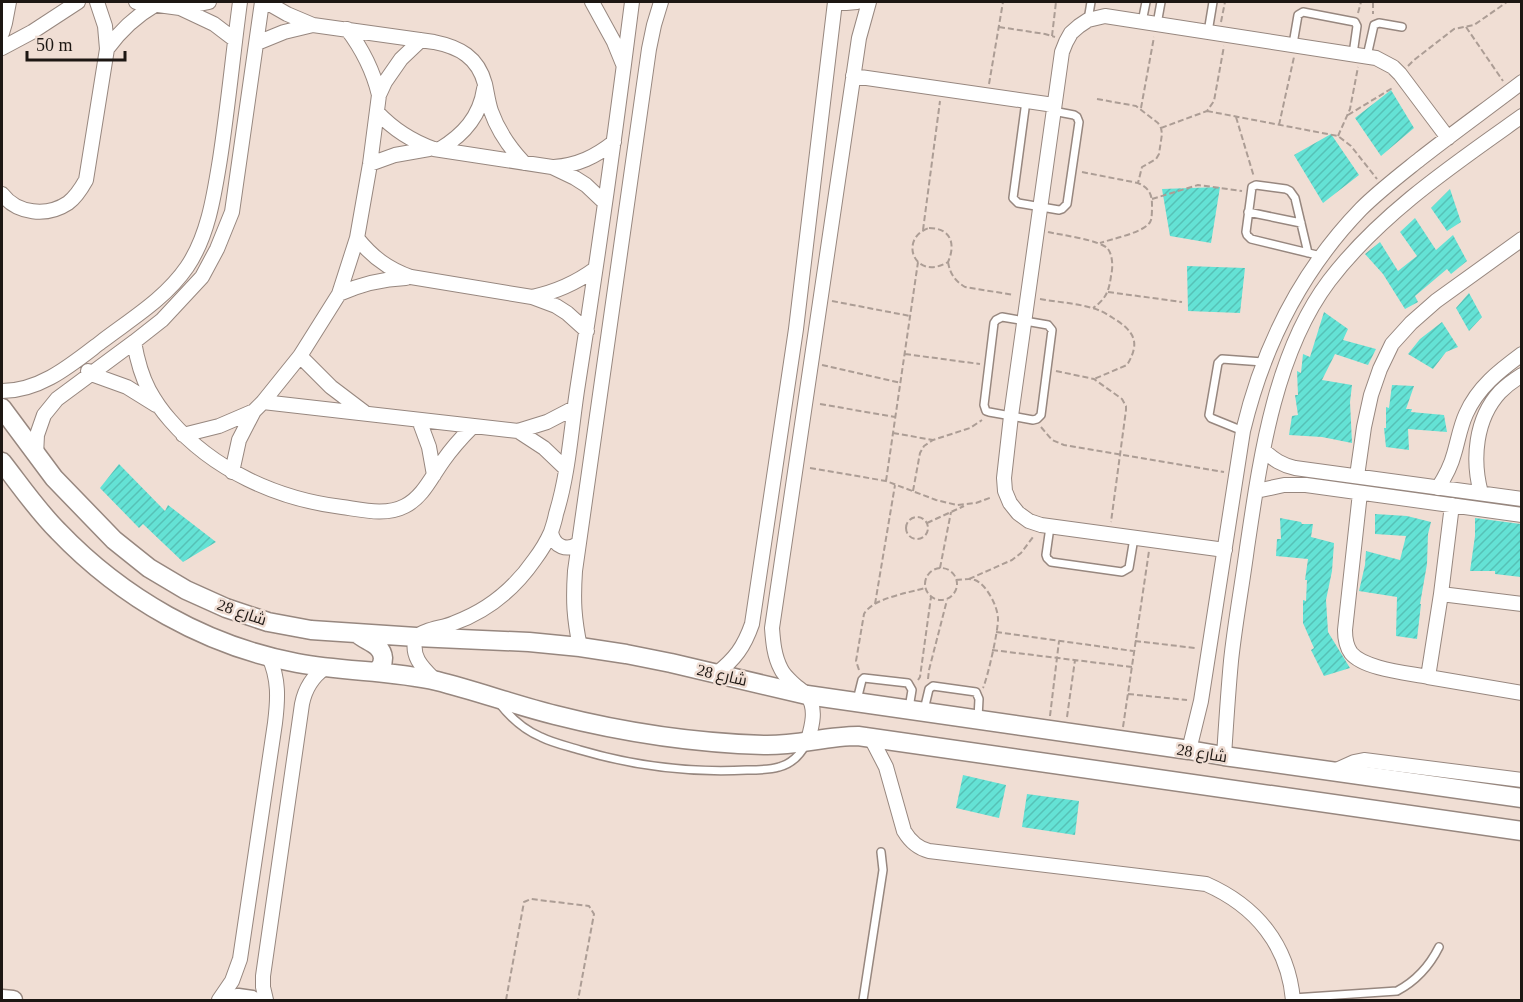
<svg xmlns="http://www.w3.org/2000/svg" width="1523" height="1002" font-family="'Times New Roman',Cairo,serif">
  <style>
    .building { fill: url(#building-hatch) }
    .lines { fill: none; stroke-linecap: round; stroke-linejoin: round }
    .lane-casing { stroke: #97877f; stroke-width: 10 }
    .street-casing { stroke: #97877f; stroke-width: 16 }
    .secondary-casing { stroke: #97877f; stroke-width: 21 }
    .path { stroke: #ac9d95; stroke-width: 2; stroke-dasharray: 6 3; stroke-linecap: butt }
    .lane { stroke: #fff; stroke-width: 7 }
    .street { stroke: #fff; stroke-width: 14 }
    .secondary { stroke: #fff; stroke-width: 18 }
    .labels { text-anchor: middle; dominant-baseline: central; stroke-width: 5; stroke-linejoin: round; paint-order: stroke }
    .street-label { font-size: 16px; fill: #1d1713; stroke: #f0ded4 }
  </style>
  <defs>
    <pattern id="building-hatch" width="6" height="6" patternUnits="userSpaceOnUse" patternTransform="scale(1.5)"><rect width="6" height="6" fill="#64e2d5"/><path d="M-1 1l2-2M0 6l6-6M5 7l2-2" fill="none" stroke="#56c1b6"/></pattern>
  </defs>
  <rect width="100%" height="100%" fill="#f0ded4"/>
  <!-- building -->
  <path class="building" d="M1391 90 1414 128 1381 156 1355 118Z
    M1331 134 1359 175 1323 203 1294 155Z
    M1220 187 1211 243 1170 236 1162 189Z
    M1450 189 1461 222 1447 231 1431 208Z
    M1415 218 1436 250 1453 235 1467 261 1451 274 1447 269 1415 296 1418 302 1405 309 1383 274 1365 254 1380 242 1398 271 1417 256 1400 232Z
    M1187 266 1245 268 1240 313 1188 311Z
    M1469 293 1482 317 1469 331 1456 308Z
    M1324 312 1348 329 1343 340 1376 349 1368 365 1335 354 1322 380 1352 385 1350 402 1352 443 1322 437 1289 435 1292 416 1298 415 1295 395H1298L1297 371 1301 373 1303 354 1310 357Z
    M1442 322 1458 347 1446 352 1433 369 1408 354 1420 339Z
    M1392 385 1414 386 1406 409H1412L1411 412 1444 415 1447 432 1408 429 1409 450 1386 447 1384 428H1386V407L1389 408Z
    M119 464 165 511 168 505 216 542 183 562 143 524 139 528 100 488Z
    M1375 514 1407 516 1431 522 1428 534 1427 564 1420 604H1421L1417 639 1396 636 1397 597 1359 591 1365 565 1366 551 1400 560 1406 536 1375 534Z
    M1280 518 1301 522 1302 524H1313L1311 537 1334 543 1332 571 1326 600 1328 632 1350 668 1324 676 1311 650 1314 648 1303 623V600L1306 601 1307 580H1305L1308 559 1276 556 1277 539H1281Z
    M1475 518 1521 524V577L1495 574V571H1470L1475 536Z
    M963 775 1006 785 999 818 956 808Z
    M1027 794 1079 801 1075 835 1022 827Z"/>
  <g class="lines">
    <defs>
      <path id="lane" d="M1088 20 1091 2
        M1142 22 1146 2
        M1157 24 1161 2
        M1208 32 1213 2
        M1293 44 1298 15 1303 12 1355 22 1357 26 1353 54
        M1367 56 1374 25 1379 23 1402 27
        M1026 101 1013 198 1018 203 1059 210 1062 209 1067 204 1079 122 1077 117 1074 115 1053 111
        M1248 212 1301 223
        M1308 253 1295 198 1290 191 1286 189 1256 185 1252 187 1246 232 1247 235 1251 239 1321 256
        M1002 317 1048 325 1052 330 1041 415 1037 419 1033 420 989 412 986 411 984 405 994 323 996 320Z
        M1243 431 1211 418 1209 415 1218 363 1222 359 1263 362
        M1050 527 1046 555 1047 558 1051 562 1122 572 1129 568 1134 538
        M857 700 862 680 864 678 908 683 912 690 909 708
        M499 703C510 717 524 730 541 737 553 743 567 746 580 750 634 766 691 773 747 770 758 770 769 770 779 767 791 764 800 755 806 744
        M924 710 929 689 933 686 976 692 979 699 978 718
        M1293 998 1397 991C1416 981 1429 967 1439 947
        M863 1000 883 870 881 852"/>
      <path id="street" d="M136 2 180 8 209 2
        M266 2 287 14 313 25 434 42C459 47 478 57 485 84 487 93 488 102 491 111 498 131 510 148 524 163
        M592 2 614 42 623 64
        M180 8 214 24 235 40
        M347 29C363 50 373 70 379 95
        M2 33 5 23 9 2
        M257 43 284 32 313 25
        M2 48 32 32 78 2
        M107 49C120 31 136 16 155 5
        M853 76 1054 105
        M377 112C394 130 411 141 434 149L552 167 575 178 586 185 605 203
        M440 149C463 135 480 117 484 89
        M370 164 395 155 429 149
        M554 167C578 165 595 157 614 142
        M2 194C17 214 47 217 68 203 76 197 81 189 86 180L107 49 105 26 97 2
        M357 238C372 257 388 269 411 277L532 297 556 306 567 313 587 331
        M339 294C361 284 382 279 406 278
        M532 297C556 292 576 283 595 269
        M134 342C137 359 141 375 149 390 155 401 162 411 170 420 213 470 277 499 342 507 363 510 386 516 405 506 423 497 432 476 443 461 452 448 462 437 473 426
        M300 356 331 387 364 412
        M88 371 91 374 127 387 156 405
        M2 391C41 391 72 364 101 342 131 319 165 299 187 267 208 236 214 196 220 159 228 107 233 54 240 2
        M263 402 518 431 547 422 574 408
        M419 420 429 447 434 475
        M518 431 544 448 566 469
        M183 435 219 426 254 411 263 402 300 356 339 294 357 238 370 164 379 95 385 82 401 59 421 40
        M1263 450C1274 460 1282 465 1295 468L1522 499
        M36 455 37 435 44 415 57 399 134 342 162 320 202 277 217 249 232 212 262 2
        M232 472 239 440 254 411
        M1357 476 1364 427 1371 395 1380 369 1392 344 1411 323 1436 301 1522 239
        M1438 488C1445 477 1451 466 1454 454 1458 441 1460 427 1466 414 1478 387 1499 371 1522 354
        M1256 491 1284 485H1306L1522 515
        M1360 493 1345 630C1345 638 1346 646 1351 653 1364 669 1408 673 1428 677
        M1481 493C1472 460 1475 419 1500 392 1506 386 1514 380 1522 375
        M1452 505 1441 594 1428 677 1522 693
        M551 532C554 547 567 552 579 543
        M1225 550 1041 525 1029 521 1018 513 1010 503 1005 491 1004 478 1011 416 1062 52 1066 42 1071 33 1079 26 1088 20 1105 16 1376 58 1393 67 1400 74 1448 138
        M1441 594 1522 604
        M580 647C574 618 573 601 575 571L649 49 654 25 661 2
        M716 674C735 659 744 647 752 624L796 329 835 2 846 3 857 2
        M436 681C423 668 410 657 416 637 425 629 443 628 454 623 487 611 515 588 535 559 541 551 547 541 551 532 553 526 555 520 556 514 569 472 571 428 578 384 598 257 616 129 632 2
        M871 738 886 767 904 831C910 841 917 848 929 851L1206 884C1256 906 1288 945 1293 1000
        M808 740C812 726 817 708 807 695 804 692 800 689 796 686 791 681 784 676 781 669 774 656 773 641 772 628L859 38 869 2
        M1189 750 1201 701 1243 431C1263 347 1301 271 1361 209 1379 191 1400 175 1420 159 1453 133 1488 108 1522 82
        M1224 756C1226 725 1228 693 1231 661 1235 623 1242 586 1247 548 1260 461 1274 354 1329 281 1380 214 1453 165 1522 116
        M1332 772 1354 762 1364 760 1522 780
        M219 1000 232 981 240 959 275 723C278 699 279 679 269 657
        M266 1000 263 987V976L302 704C305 689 312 677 325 668"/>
      <path id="secondary" d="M2 408 54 478 114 540 149 568 186 590 226 608 268 622 311 630 416 637 529 642 580 647 626 654 671 663 807 695 1189 750 1224 756 1522 798
        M2 462C20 485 37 510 58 531 122 598 206 646 297 663 344 672 391 670 437 681 477 691 515 705 555 715 622 732 694 743 764 745 796 746 826 736 858 736L1522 831
        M358 634C367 642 382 644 383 658 383 664 381 668 377 671
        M2 999 13 1000
        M225 1000 238 998 252 1000"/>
    </defs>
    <!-- lane casing -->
    <use href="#lane" class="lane-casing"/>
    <!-- street casing -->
    <use href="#street" class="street-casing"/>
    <!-- secondary casing -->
    <use href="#secondary" class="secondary-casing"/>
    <!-- path -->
    <path class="path" d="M1373 2V14
      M1358 13 1361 2
      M1221 22 1225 2
      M999 27 1045 34 1055 37
      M1466 27 1503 81
      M1052 36 1056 2
      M1408 66 1414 60 1454 29 1474 25 1507 2
      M989 84 1003 2
      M1097 99 1136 106 1158 123 1161 128 1162 134 1159 154 1156 159 1142 167 1138 183
      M1141 108 1154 37
      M1207 111 1338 136 1351 146 1377 179
      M1348 115 1394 87
      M1236 117 1254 177
      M1279 125 1294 57
      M1161 128 1207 111 1214 101 1224 46
      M1338 136 1350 109 1358 67
      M1082 172 1138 183C1149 188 1152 194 1152 205 1152 210 1152 216 1151 220 1148 232 1111 239 1100 243
      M1152 199 1198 185 1242 191
      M929 228C951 228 956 244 948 262 914 282 898 238 929 228Z
      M923 230 940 101
      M1048 232C1061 235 1101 240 1108 249 1113 256 1113 268 1111 276 1109 291 1106 299 1093 308
      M948 262C950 274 955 281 965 287L1014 295
      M1108 292 1182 302
      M1040 299C1057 302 1075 303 1092 308 1100 310 1107 314 1113 318 1134 331 1141 342 1127 365L1094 379
      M832 301 910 316
      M905 354 980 364
      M822 365 901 383
      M1056 371 1094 379 1122 399 1126 406V410L1111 522
      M820 404 895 417
      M1041 427 1052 440 1064 445 1224 472
      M893 433 933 440
      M810 468 886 481 936 500 957 505 976 503 992 497
      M886 481 918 262
      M913 491 920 453 924 446 933 440 970 428 982 420
      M906 528a11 11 0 1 1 22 0a11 11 0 1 1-22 0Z
      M927 523 964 506
      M925 584a16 16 0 1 1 32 0a16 16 0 1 1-32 0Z
      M940 568 951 512
      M969 579 1012 560 1021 553 1033 537
      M956 580C962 580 969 578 975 580 987 585 998 607 998 619 998 632 988 676 983 688
      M875 604 895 485
      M996 632 1133 651
      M1135 641 1195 648
      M992 650 1132 667
      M859 670 856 661 864 614C873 598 908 593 925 588
      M928 679 929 670 947 600
      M918 680 920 677 931 597
      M1128 694 1187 700
      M1050 716 1059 641
      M1067 717 1075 660
      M1123 727 1149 551
      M506 1000 524 902 531 899 589 906 594 914 578 1000"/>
    <!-- lane -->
    <use href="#lane" class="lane"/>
    <!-- street -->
    <use href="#street" class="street"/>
    <!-- secondary -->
    <use href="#secondary" class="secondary"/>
  </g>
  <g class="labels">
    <!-- street labels -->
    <g class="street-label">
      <text transform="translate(242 612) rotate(19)">شارع 28</text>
      <text transform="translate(722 675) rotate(13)">شارع 28</text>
      <text transform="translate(1202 753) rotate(9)">شارع 28</text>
    </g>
  </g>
  <!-- border -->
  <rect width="1523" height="1002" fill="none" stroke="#1d1713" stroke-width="6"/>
  <!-- scale -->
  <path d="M27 51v9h98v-9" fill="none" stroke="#1d1713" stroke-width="3"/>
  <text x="36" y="51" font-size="18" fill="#1d1713" stroke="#f0ded4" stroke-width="4.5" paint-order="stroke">50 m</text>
</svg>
